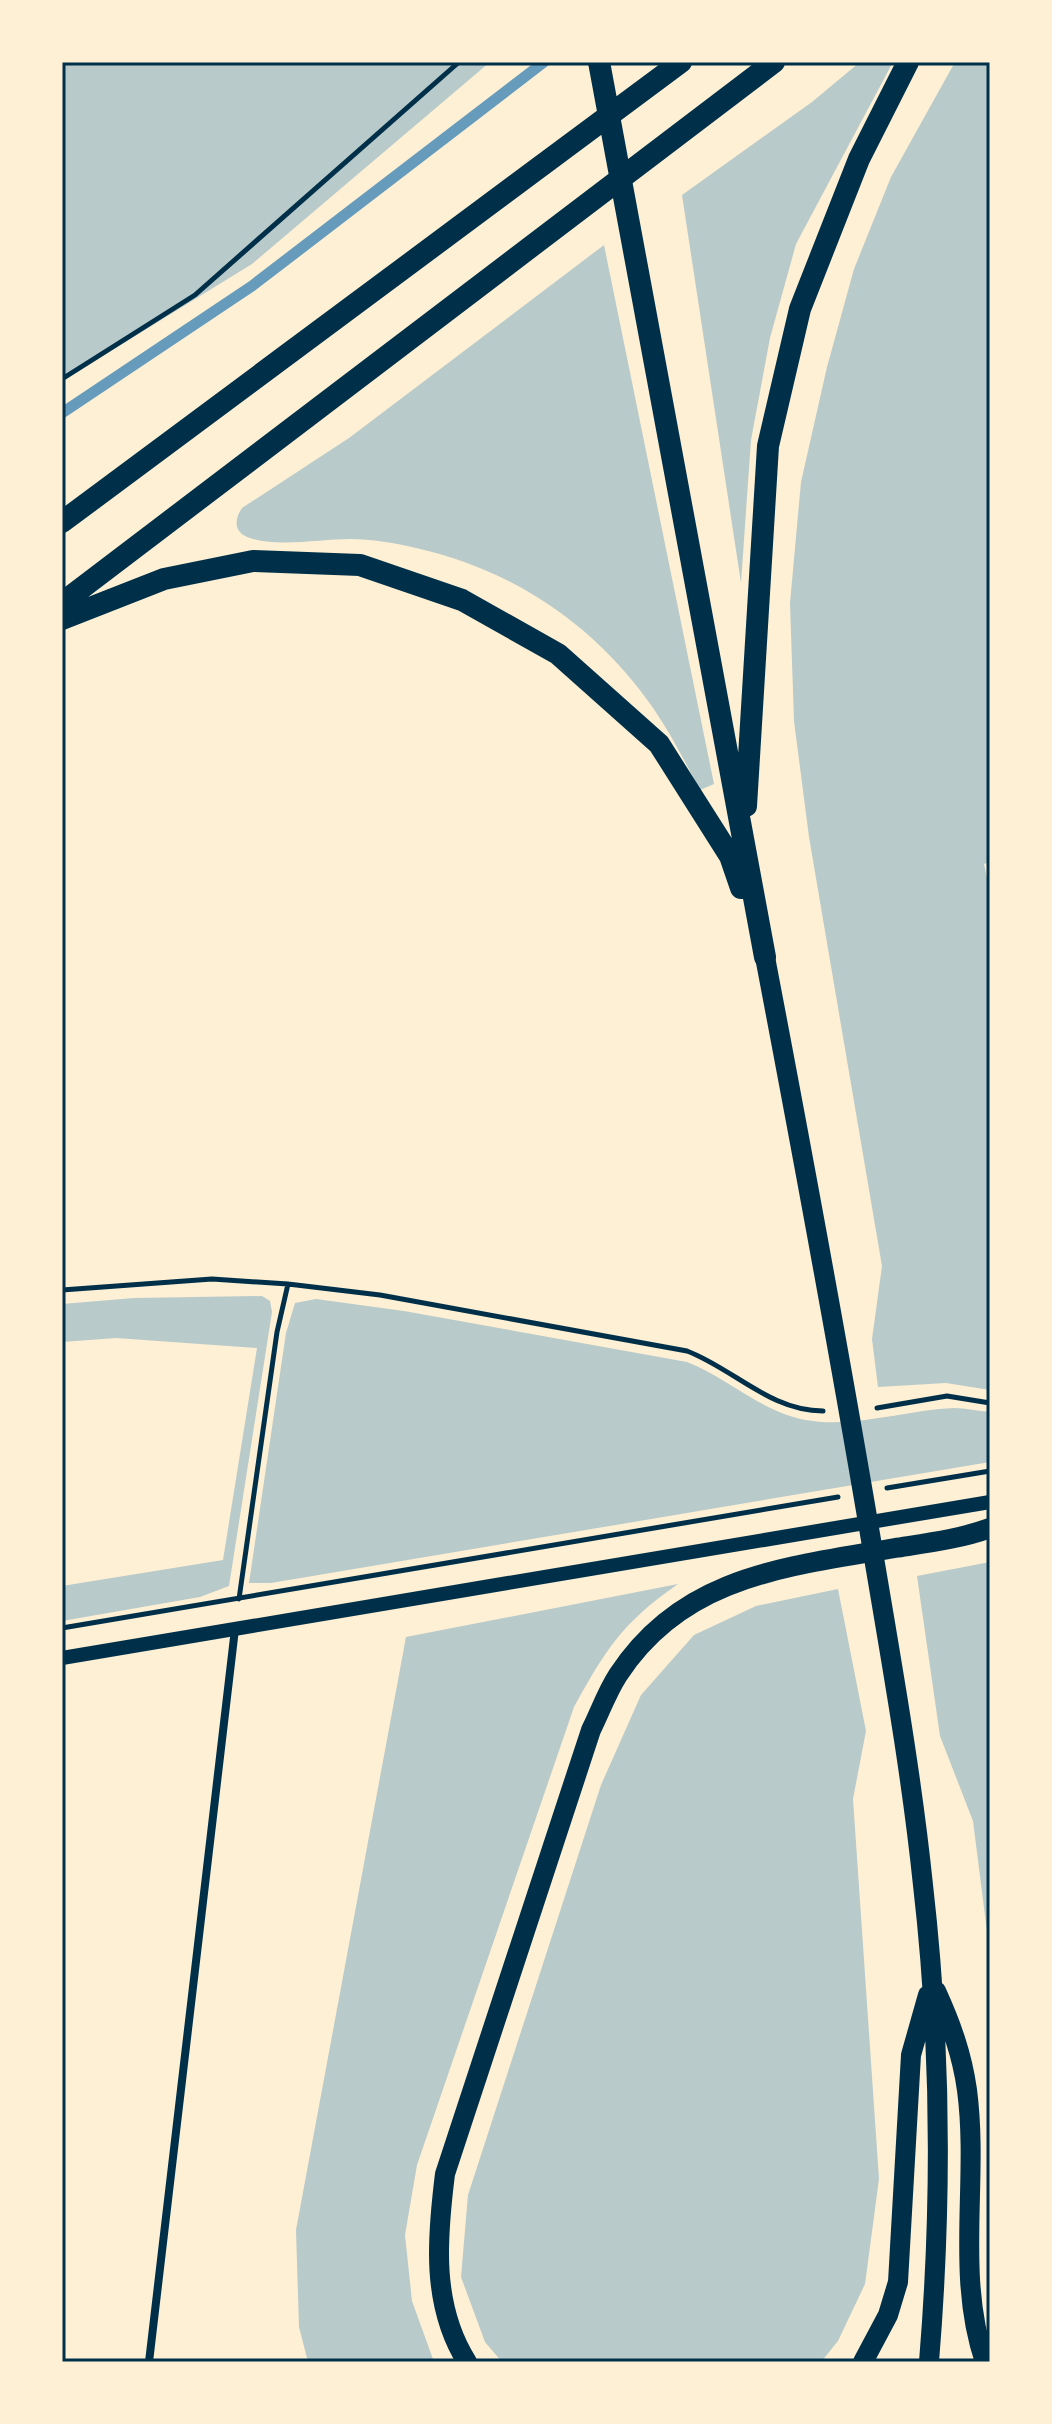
<svg xmlns="http://www.w3.org/2000/svg" width="1052" height="2424" font-family="'Fira Sans Condensed',sans-serif">
  <style>
    .green { fill: #b9caca }
    .lines { fill: none; stroke-linecap: round; stroke-linejoin: round }
    .stream { stroke: #669bbc; stroke-width: 11 }
    .path { stroke: #003049; stroke-width: 5 }
    .minor { stroke: #003049; stroke-width: 8 }
    .tertiary { stroke: #003049; stroke-width: 14 }
    .primary { stroke: #003049; stroke-width: 20 }
    .trunk { stroke: #003049; stroke-width: 22 }
    .neatline { fill: none; stroke: #003049; stroke-width: 3 }
  </style>
  <rect width="100%" height="100%" fill="#fdf0d5"/>
  <!-- green -->
  <path class="green" d="M62 62H490L252 264 62 381Z
    M860 62H893L796 244 770 338 751 440 741 583 682 195 812 102Z
    M955 62H990V862L984 864 990 892V1390L946 1383 878 1387 872 1339 882 1266 809 837 794 721 790 603 801 482 827 367 854 269 891 177Z
    M604 245 714 784 700 790C684 760 668 728 648 701 591 622 510 569 416 548 396 543 371 539 350 539 322 539 273 548 247 537 233 531 235 518 242 508L349 438Z
    M262 1296 270 1301 272 1312 229 1586 200 1597 62 1621V1586L223 1560 257 1348 116 1338 62 1342V1304L134 1298Z
    M316 1299 404 1311 687 1362C723 1376 753 1404 790 1416 842 1433 901 1410 954 1408 966 1408 978 1411 990 1412V1462L271 1583H249L286 1333 295 1303Z
    M990 1562V1955L973 1821 940 1736 917 1576Z
    M678 1584C622 1623 606 1649 574 1707L417 2165 405 2235 412 2301 434 2362H308L299 2327 296 2230 406 1637Z
    M838 1589 866 1731 853 1799 879 2179 865 2284 838 2341 821 2362H502L485 2342 461 2277 468 2195 601 1785 641 1695 694 1635 756 1606Z"/>
  <g class="lines">
    <!-- stream -->
    <path class="stream" d="M62 413 252 286 544 62"/>
    <!-- path -->
    <path class="path" d="M62 379 195 295 459 62
      M62 1290 212 1279 288 1284 380 1295 687 1351C734 1369 770 1411 823 1411
      M877 1408 947 1396 990 1403
      M887 1488 990 1471
      M239 1599 277 1332 288 1284
      M62 1628 838 1497"/>
    <!-- minor -->
    <path class="minor" d="M149 2362 235 1629"/>
    <!-- tertiary -->
    <path class="tertiary" d="M62 1658 990 1502"/>
    <!-- primary -->
    <path class="primary" d="M765 957C802 1151 838 1345 871 1540 890 1654 911 1769 923 1885 941 2042 942 2204 929 2362
      M936 1991C951 2024 962 2054 967 2090 979 2181 955 2274 985 2362
      M467 2362C431 2305 437 2238 445 2174L591 1730C600 1712 607 1692 618 1675 683 1575 787 1567 895 1548 927 1543 960 1539 990 1528
      M863 2362 888 2315 898 2282 911 2055 928 1995"/>
    <!-- trunk -->
    <path class="trunk" d="M599 62 765 957
      M62 522 681 62
      M62 603 774 62
      M62 619 164 579 253 561 360 565 462 600 558 654 659 744 730 856 741 888
      M746 806 768 446 800 309 859 159 908 62"/>
  </g>
  <!-- border -->
  <rect width="1052" height="2424" fill="none" stroke="#fdf0d5" stroke-width="128"/>
  <rect x="64" y="64" width="924" height="2296" class="neatline"/>
</svg>
